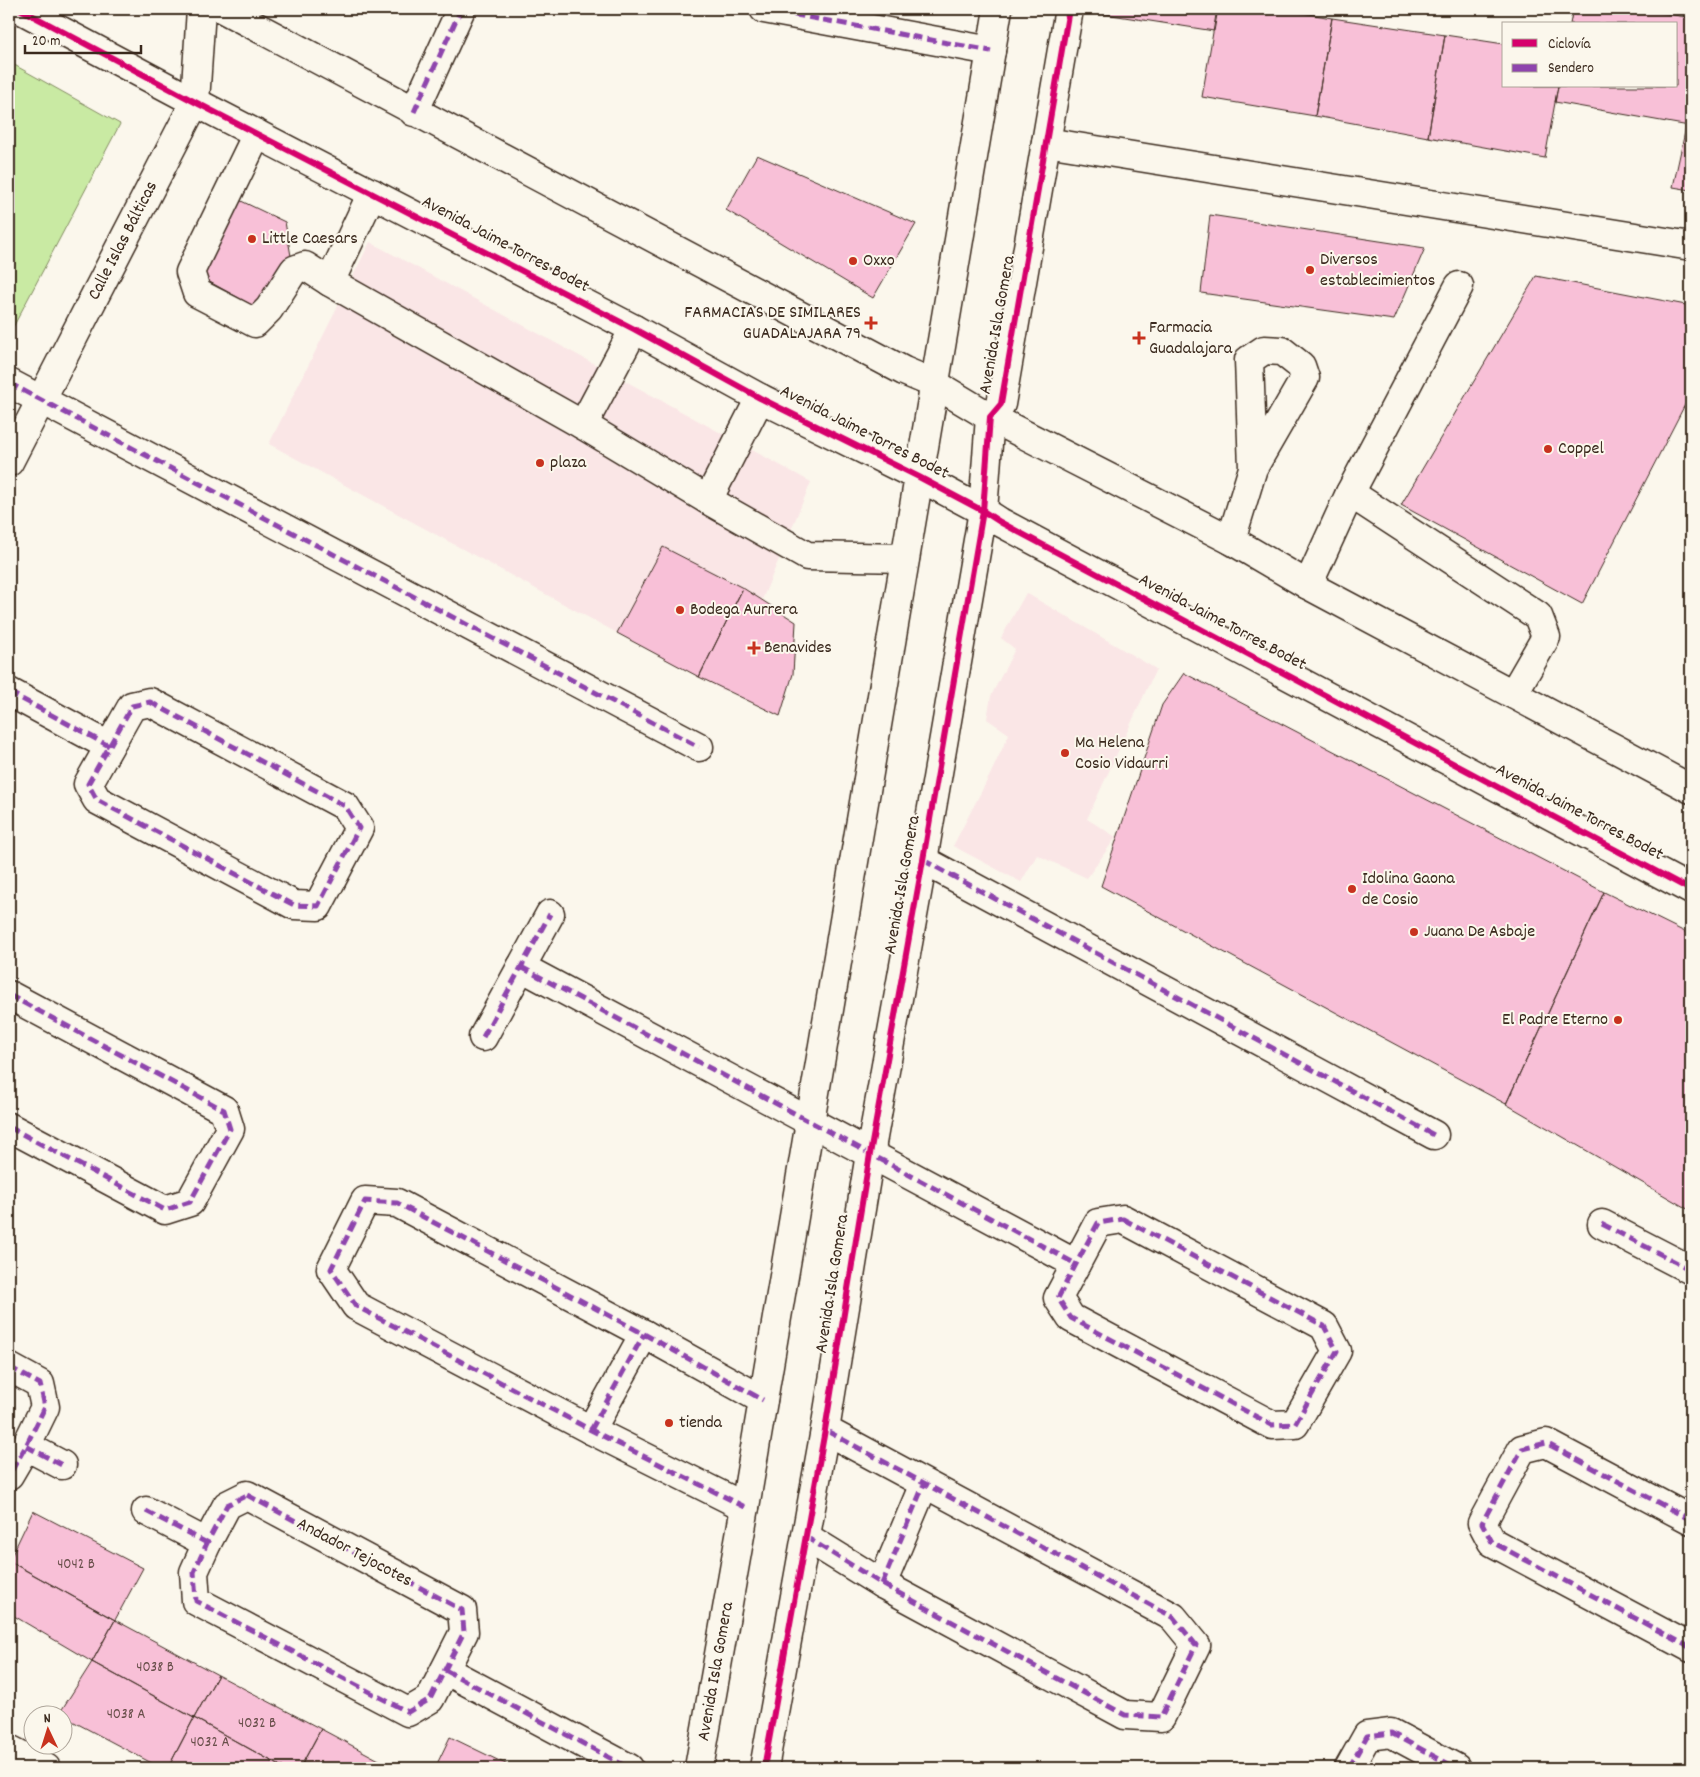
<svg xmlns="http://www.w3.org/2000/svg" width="1700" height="1777" font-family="Dekko,sans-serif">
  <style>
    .built { fill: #fae6e6 }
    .green { fill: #c9eaa3; stroke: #828a60 }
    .building { fill: #f8c0d7; stroke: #3b2a1e }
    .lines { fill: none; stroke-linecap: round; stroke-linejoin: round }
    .minor-casing { stroke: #3b2a1e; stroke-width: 31 }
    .minor { stroke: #fbf7ec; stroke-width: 28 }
    .quiet { stroke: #8e44ad; stroke-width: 5; stroke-dasharray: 10 5; stroke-linecap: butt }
    .cycleway-casing { stroke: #fbf7ec; stroke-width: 9 }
    .cycleway { stroke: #d6006c; stroke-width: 6 }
    .poi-dot { fill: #c8321e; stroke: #fbf7ec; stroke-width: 2 }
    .labels { text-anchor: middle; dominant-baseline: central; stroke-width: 4; stroke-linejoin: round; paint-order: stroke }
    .number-label { font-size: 15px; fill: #6a504c }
    .poi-label { font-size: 18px; fill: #3b2a1e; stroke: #fbf7ec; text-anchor: start }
    .street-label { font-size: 18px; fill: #3b2a1e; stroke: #fbf7ec }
  </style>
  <rect width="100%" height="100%" fill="#fbf7ec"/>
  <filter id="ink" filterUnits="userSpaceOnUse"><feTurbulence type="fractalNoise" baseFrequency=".02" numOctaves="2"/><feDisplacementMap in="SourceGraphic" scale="10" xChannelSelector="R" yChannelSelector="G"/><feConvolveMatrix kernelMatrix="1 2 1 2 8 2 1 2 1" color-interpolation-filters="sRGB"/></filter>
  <g filter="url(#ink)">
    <!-- built -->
    <path class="built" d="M370 242 811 482 724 691 269 444Z
      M1026 593 1156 669 1087 819 1116 837 1087 878 1037 855 1021 882 953 846 991 773 1009 734 987 719 991 696 1015 649 1001 638Z"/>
    <!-- green -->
    <path class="green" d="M9 62 120 124 10 333 9 332Z"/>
    <!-- building -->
    <path class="building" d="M1106 9H1218L1214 31 1105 14Z
      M1217 9H1279L1332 18 1315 116 1202 97Z
      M1573 9H1640L1691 18V110L1689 126 1555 102 1558 86H1676V24H1570Z
      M1332 18 1445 35 1428 137 1315 116Z
      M1445 35 1504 44V86H1558L1545 158 1428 137Z
      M1691 104V190L1673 187Z
      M757 155 916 224 873 298 726 210Z
      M237 199 285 222 291 256 257 308 197 275Z
      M1210 215 1425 248 1394 320 1201 293Z
      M1536 276 1691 306V393L1582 604 1401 505Z
      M663 547 743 588 699 677 617 633Z
      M743 588 796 622 793 674 780 716 699 677Z
      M1184 673 1604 892 1506 1104 1101 886 1162 705Z
      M1604 892 1691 935V1211L1506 1104Z
      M33 1511 143 1568 115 1620 9 1561Z
      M9 1561 115 1620 92 1662 9 1613Z
      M115 1620 218 1675 194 1718 92 1662Z
      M92 1662 194 1718 168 1768H161L59 1714Z
      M218 1675 321 1729 300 1768H284L194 1718Z
      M194 1718 284 1768H168Z
      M321 1729 394 1768H300Z
      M450 1737 514 1768H435Z"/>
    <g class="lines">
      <defs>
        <g id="minor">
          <path d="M20 9 195 102 634 329 760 398 919 477 983 511 1000 522 1691 890"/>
          <path d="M223 9 904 371 935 384 990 417 1231 540 1308 585 1691 789"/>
          <path d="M764 9 991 51"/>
          <path d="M414 112 461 9"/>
          <path d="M257 134 190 272 197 293 255 323 269 309 294 270 305 266 330 282"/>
          <path d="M1046 142 1691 246"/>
          <path d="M372 193 330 282 583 425 708 500 807 556 905 558"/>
          <path d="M9 383 699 747"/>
          <path d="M583 425 634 329"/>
          <path id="s1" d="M9 462 195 102 201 9"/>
          <path d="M1350 493 1538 616 1546 637 1513 694"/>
          <path d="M708 500 760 398"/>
          <path d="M1231 540 1253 468 1249 360 1264 350 1282 351 1301 366 1305 378 1253 468"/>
          <path d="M1308 585 1350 493 1459 286"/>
          <path d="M9 692 109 746"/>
          <path d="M150 702 345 806 359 828 318 906 294 905 97 800 88 784 132 706Z"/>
          <path d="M923 860 1434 1135"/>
          <path d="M521 967 1076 1264"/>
          <path d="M9 995 224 1110 230 1129 190 1202 165 1210 9 1127"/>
          <path d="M483 1037 550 914"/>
          <path d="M1123 1219 1324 1326 1337 1351 1295 1424 1272 1425 1071 1318 1058 1298 1098 1223Z"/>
          <path d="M1602 1224 1691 1270"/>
          <path d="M9 1367 40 1384 45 1407 26 1446 9 1475"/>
          <path d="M591 1430 644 1334"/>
          <path d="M26 1446 62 1465"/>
          <path d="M247 1495 462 1610 464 1632 430 1699 408 1712 196 1601 194 1572 207 1543 227 1505Z"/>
          <path d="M745 1507 591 1430 356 1306 331 1269 365 1201 397 1203 644 1334 763 1400"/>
          <path d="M146 1511 207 1543"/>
          <path d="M1691 1520 1546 1443 1522 1449 1482 1523 1492 1542 1691 1648"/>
          <path d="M806 1537 882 1584 1125 1715 1161 1717 1196 1645 1173 1617 825 1430"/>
          <path d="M882 1584 924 1484"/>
          <path d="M445 1670 629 1768"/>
          <path d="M9 1749 46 1768"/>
          <path id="s2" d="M699 1768 745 1507 998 9"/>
          <path d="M764 1768 825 1430 870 1154 923 860 983 511 990 417 1001 404 1069 9"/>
          <path d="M1349 1768 1367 1736 1391 1733 1456 1768"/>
        </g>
      </defs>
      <!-- minor casing -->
      <use href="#minor" class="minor-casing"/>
      <!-- minor -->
      <use href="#minor" class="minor"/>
      <!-- quiet -->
      <path class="quiet" d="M764 9 991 51
        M414 112 461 9
        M9 383 699 747
        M9 692 109 746
        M150 702 345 806 359 828 318 906 294 905 97 800 88 784 132 706Z
        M923 860 1434 1135
        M521 967 1076 1264
        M9 995 224 1110 230 1129 190 1202 165 1210 9 1127
        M483 1037 550 914
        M1123 1219 1324 1326 1337 1351 1295 1424 1272 1425 1071 1318 1058 1298 1098 1223Z
        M1602 1224 1691 1270
        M9 1367 40 1384 45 1407 26 1446 9 1475
        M591 1430 644 1334
        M26 1446 62 1465
        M247 1495 462 1610 464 1632 430 1699 408 1712 196 1601 194 1572 207 1543 227 1505Z
        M745 1507 591 1430 356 1306 331 1269 365 1201 397 1203 644 1334 763 1400
        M146 1511 207 1543
        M1691 1520 1546 1443 1522 1449 1482 1523 1492 1542 1691 1648
        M806 1537 882 1584 1125 1715 1161 1717 1196 1645 1173 1617 825 1430
        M882 1584 924 1484
        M445 1670 629 1768
        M1349 1768 1367 1736 1391 1733 1456 1768"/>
      <defs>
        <path id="cycleway" d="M20 9 195 102 634 329 760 398 919 477 983 511 1000 522 1691 890
          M764 1768 825 1430 870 1154 923 860 983 511 990 417 1001 404 1069 9"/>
      </defs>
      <!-- cycleway casing -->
      <use href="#cycleway" class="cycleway-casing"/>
      <!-- cycleway -->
      <use href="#cycleway" class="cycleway"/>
    </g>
  </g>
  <!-- markers -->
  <g class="poi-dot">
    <circle cx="252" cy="239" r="5"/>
    <circle cx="853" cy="261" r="5"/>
    <circle cx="1310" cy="270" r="5"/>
    <path d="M868.5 315.5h5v5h5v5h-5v5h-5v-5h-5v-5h5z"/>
    <path d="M1136.5 330.5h5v5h5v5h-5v5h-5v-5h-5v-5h5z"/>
    <circle cx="1548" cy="449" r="5"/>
    <circle cx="540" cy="463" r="5"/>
    <circle cx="680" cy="610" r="5"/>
    <path d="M751.5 640.5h5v5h5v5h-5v5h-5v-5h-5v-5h5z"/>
    <circle cx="1065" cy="753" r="5"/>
    <circle cx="1352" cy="889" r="5"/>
    <circle cx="1414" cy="932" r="5"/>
    <circle cx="1618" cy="1020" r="5"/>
    <circle cx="669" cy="1423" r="5"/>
  </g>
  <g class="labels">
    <!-- number labels -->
    <g class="number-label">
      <text x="76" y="1565">4042 B</text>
      <text x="155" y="1668">4038 B</text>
      <text x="126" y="1715">4038 A</text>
      <text x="257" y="1724">4032 B</text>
      <text x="210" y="1743">4032 A</text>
    </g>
    <!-- poi labels -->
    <g class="poi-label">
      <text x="262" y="239">Little Caesars</text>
      <text x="1320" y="260">Diversos<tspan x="1320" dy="21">establecimientos</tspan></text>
      <text x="863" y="261">Oxxo</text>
      <text x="861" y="313" text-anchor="end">FARMACIAS DE SIMILARES<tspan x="861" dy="21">GUADALAJARA 79</tspan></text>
      <text x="1149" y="328">Farmacia<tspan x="1149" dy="21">Guadalajara</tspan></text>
      <text x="1558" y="449">Coppel</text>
      <text x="550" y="463">plaza</text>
      <text x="690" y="610">Bodega Aurrera</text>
      <text x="764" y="648">Benavides</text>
      <text x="1075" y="743">Ma Helena<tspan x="1075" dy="21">Cosio Vidaurri</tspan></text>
      <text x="1362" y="879">Idolina Gaona<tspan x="1362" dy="21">de Cosio</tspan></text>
      <text x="1424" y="932">Juana De Asbaje</text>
      <text x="1608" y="1020" text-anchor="end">El Padre Eterno</text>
      <text x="679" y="1423">tienda</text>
    </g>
    <!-- street labels -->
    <g class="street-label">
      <text stroke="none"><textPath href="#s1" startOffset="249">Calle Islas Bálticas</textPath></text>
      <text transform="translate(505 245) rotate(28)">Avenida Jaime Torres Bodet</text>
      <text transform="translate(998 325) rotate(-80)">Avenida Isla Gomera</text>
      <text transform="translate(864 433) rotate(27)">Avenida Jaime Torres Bodet</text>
      <text transform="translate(1222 623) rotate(28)">Avenida Jaime Torres Bodet</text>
      <text transform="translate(1579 813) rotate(28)">Avenida Jaime Torres Bodet</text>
      <text transform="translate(903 885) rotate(-80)">Avenida Isla Gomera</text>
      <text transform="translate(833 1284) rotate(-81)">Avenida Isla Gomera</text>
      <text transform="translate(354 1553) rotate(28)">Andador Tejocotes</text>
      <text stroke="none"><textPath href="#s2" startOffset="98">Avenida Isla Gomera</textPath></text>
    </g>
  </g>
  <!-- margin -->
  <rect width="1700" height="1777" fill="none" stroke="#fbf7ec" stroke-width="30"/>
  <rect x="15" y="15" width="1670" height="1747" fill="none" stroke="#3b2a1e" stroke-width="2" filter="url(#ink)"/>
  <!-- legend -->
  <rect x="1502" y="22" width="175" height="65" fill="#fbf7ec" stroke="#aea59a"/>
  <rect x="1512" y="39" width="25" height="8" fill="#d6006c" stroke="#aea59a"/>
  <text x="1548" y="48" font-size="15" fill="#3b2a1e">Ciclovía</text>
  <rect x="1512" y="64" width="25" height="8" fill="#8e44ad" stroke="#aea59a"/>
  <text x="1548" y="72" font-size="15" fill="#3b2a1e">Sendero</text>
  <!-- north arrow -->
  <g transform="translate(48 1730) rotate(356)"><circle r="24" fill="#fbf7ec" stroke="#aea59a"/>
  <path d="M0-4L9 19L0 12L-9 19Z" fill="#c8321e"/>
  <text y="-8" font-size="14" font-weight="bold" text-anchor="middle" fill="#3b2a1e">N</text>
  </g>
  <!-- scale -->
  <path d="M25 45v8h116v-8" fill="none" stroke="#3b2a1e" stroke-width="2.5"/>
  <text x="32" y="45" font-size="15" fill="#3b2a1e" stroke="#fbf7ec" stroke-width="4" paint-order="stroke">20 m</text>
</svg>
